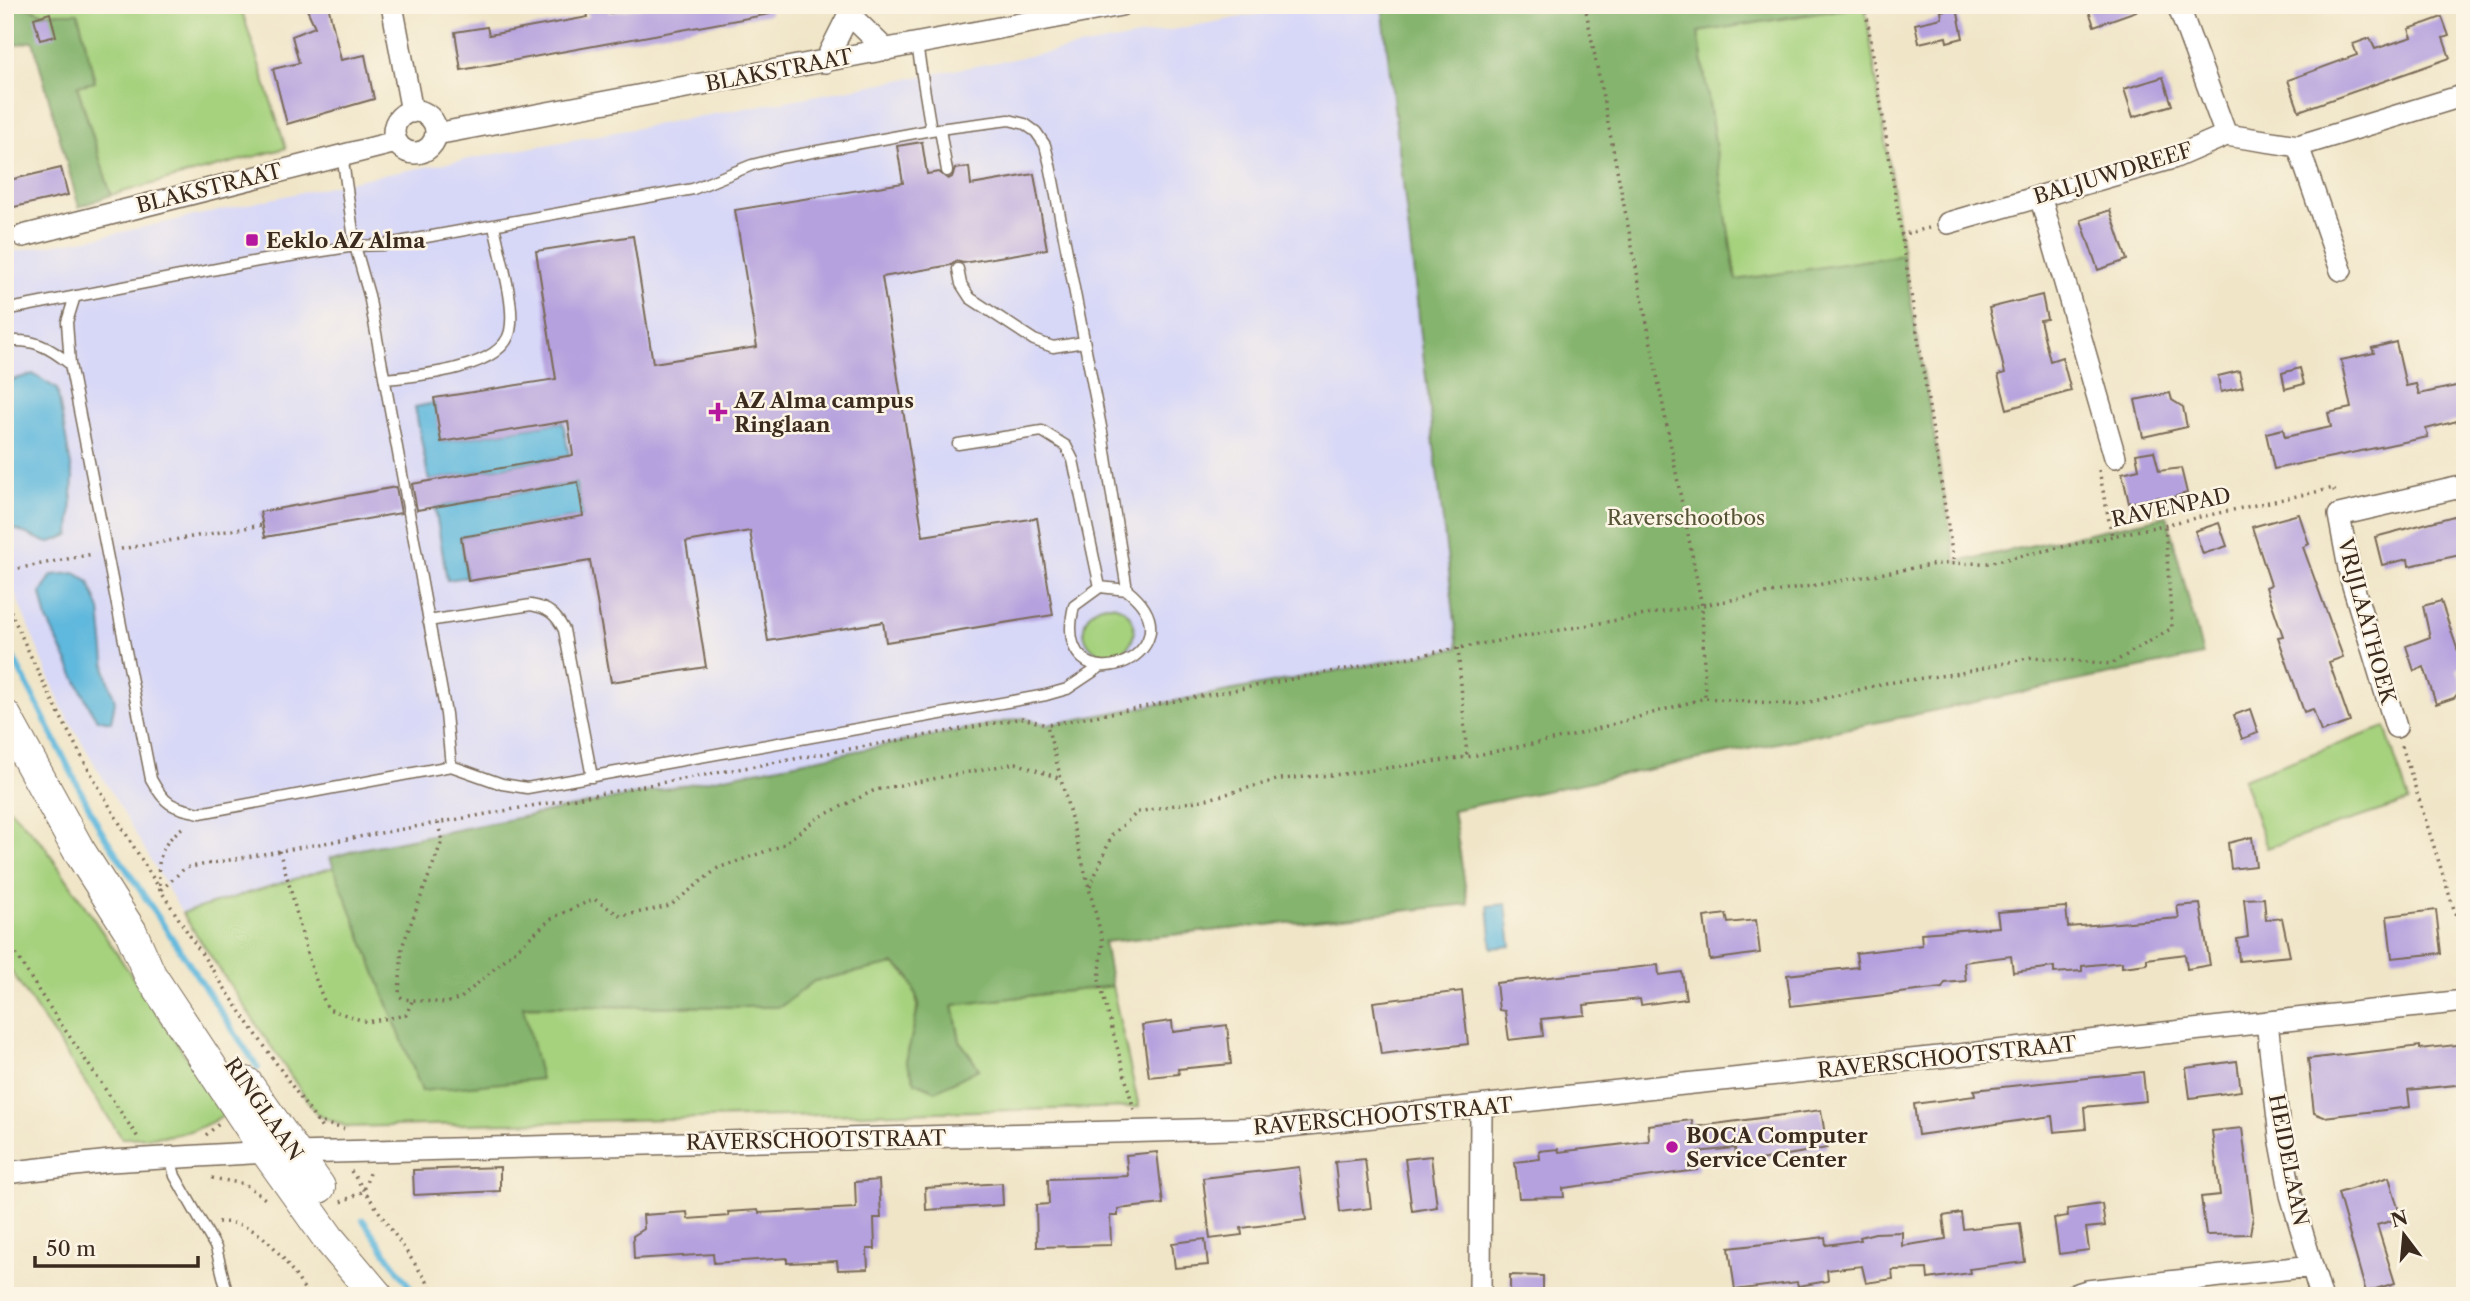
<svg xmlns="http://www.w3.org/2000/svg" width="2470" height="1301" font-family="'Libre Caslon Text',serif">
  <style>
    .built { fill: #d7d7f8 }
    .green { fill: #a6d27e; stroke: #707e4e; stroke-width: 2 }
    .forest { fill: #84b46d; stroke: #606f46; stroke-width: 2 }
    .water { fill: #5fb8dd; stroke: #4d717e; stroke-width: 2 }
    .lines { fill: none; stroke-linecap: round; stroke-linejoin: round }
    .stream { stroke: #5fb8dd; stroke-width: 6 }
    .building { fill: #b5a1de }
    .service-casing { stroke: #7a6b59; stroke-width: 13 }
    .minor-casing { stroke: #7a6b59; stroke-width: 24 }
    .secondary-casing { stroke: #7a6b59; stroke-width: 34 }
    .path { stroke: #7a6b59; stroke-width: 3.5; stroke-dasharray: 2 5; stroke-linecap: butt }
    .service { stroke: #fff; stroke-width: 10 }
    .minor { stroke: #fff; stroke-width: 21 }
    .secondary { stroke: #fff; stroke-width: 32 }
    .poi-dot { fill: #b5179e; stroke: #fcf5e5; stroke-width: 2.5 }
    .labels { text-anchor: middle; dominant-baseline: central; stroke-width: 5; stroke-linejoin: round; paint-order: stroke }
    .street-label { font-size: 21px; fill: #3b2a1e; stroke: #fcf5e5 }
    .poi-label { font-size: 21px; font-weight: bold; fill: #3b2a1e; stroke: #fcf5e5; text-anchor: start }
    .park-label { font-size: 21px; fill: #565436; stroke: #fcf5e5 }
  </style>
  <rect width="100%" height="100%" fill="#fcf5e5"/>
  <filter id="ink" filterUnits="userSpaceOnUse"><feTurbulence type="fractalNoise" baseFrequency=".0143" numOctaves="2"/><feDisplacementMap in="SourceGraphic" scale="14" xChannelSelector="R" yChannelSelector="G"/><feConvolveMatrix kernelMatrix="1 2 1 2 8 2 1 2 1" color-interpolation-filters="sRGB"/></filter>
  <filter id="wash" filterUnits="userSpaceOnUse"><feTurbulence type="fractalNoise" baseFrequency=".00686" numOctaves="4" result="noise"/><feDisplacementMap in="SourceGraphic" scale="28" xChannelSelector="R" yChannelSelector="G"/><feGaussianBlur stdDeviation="1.57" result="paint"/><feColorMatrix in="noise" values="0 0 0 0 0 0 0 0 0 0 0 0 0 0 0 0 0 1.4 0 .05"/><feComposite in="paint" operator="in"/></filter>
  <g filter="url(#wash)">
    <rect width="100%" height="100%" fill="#f0e5c7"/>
    <!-- built -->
    <path class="built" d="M1308 5H1382L1458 648 1047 725 1023 718 360 849 331 858 334 867 182 913 63 710 5 570V253L103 236 371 177Z"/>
    <!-- green -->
    <path class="green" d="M20 5H240L286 148 111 195 77 85 95 82 78 13H42Z
      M1865 6 1903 255 1736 281 1698 32Z
      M1084 630a25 25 0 1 1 50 0a25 25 0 1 1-50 0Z
      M2385 727 2409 801 2267 848 2243 779Z
      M5 804 43 844 225 1114C192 1137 161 1137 122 1138L5 962Z
      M334 867 422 1091 523 1006 780 1007 814 981 894 964C931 990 914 1024 906 1061L979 1069 960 1041 953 1005 1112 986 1139 1107 348 1127 317 1115 182 913Z"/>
    <!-- forest -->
    <path class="forest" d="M5 5H20L42 13H78L95 82 77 86 111 195 79 207 33 41 5 47Z
      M1382 5H1865L1698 32 1736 280 1903 255 1956 562 2167 516 2203 655 1453 810 1468 904 1104 942 1112 986 953 1005 960 1041 979 1069 936 1091 915 1082 906 1061 919 1003 908 974 894 964 814 981 780 1007 523 1006 541 1079 422 1091 330 858 360 849 1023 718 1047 725 1458 648Z"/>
    <!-- water -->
    <path class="water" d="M33 374 57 389 73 477 70 535 48 543 10 527 5 515V382Z
      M435 403 442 442 563 422 569 455 429 481 415 407Z
      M576 483 583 516 461 537 467 577 447 580 435 507Z
      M76 573 89 582 100 610 106 672 115 701 111 722 97 719 92 712 47 620 41 593 52 575Z
      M1506 904 1511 946 1492 948 1488 906Z"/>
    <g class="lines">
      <!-- stream -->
      <path class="stream" d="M5 641 100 829 258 1068
        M363 1220 416 1296"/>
    </g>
    <g id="blocks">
      <!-- building -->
      <path class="building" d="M305 5H328L341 60 365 55 374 99 287 124 273 69 299 63 292 36 315 27Z
        M654 5H769L770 14 461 70 455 32 487 27 489 35 588 17 587 11 607 7 609 13Z
        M2087 5H2144L2145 8 2094 26Z
        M1957 8 1963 38 1947 42 1946 37 1919 43 1915 24 1942 18 1941 11Z
        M50 13 56 36 40 40 34 18Z
        M2442 17 2449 36 2443 38 2450 58 2299 111 2288 80 2357 55 2353 44 2370 38 2375 49 2412 37 2409 29Z
        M2163 77 2172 105 2133 117 2124 89Z
        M922 142 927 174 939 172 948 179 952 177 955 169 969 167 971 185 1034 174 1047 249 963 263 957 261 951 265 882 277 923 536 1037 518 1053 615 886 642 883 622 768 641 750 531 686 542 706 667 611 682 590 561 468 581 461 537 583 516 578 482 417 510 412 484 573 455 568 421 441 442 434 398 556 379 536 251 633 236 653 363 757 347 735 210 903 183 897 146Z
        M61 168 68 195 5 209V181Z
        M2110 210 2127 260 2098 270 2081 220Z
        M2042 295 2047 319 2040 320 2050 361 2062 357 2071 391 2007 409 1998 375 2005 373 1989 308Z
        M2396 342 2406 386 2416 384 2419 394 2465 384V419L2426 429 2428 437 2274 469 2266 433 2283 429 2285 437 2331 427 2328 413 2351 408 2341 360 2374 353 2372 348Z
        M2300 368 2304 384 2285 389 2282 373Z
        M2239 371 2243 387 2221 392 2218 376Z
        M2170 393 2172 400 2183 407 2187 427 2143 437 2135 400Z
        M2154 451 2159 471 2181 468 2187 493 2160 501 2159 497 2129 503 2122 473 2139 469 2136 454Z
        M396 487 401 513 265 537 260 512Z
        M2465 513V554L2409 566 2408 559 2382 565 2375 537Z
        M2299 514 2309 544 2303 547 2343 657 2329 662 2350 722 2321 732 2313 709 2304 712 2278 637 2283 636 2266 587 2271 585 2252 527Z
        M2219 523 2227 546 2203 554 2195 531Z
        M2441 601 2463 666 2457 669 2463 688 2454 698 2436 704 2424 667 2414 671 2406 646 2430 637 2423 606Z
        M2250 709 2258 733 2242 739 2234 715Z
        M2252 837 2256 866 2231 869 2228 843Z
        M2264 898 2266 920 2282 918 2290 956 2239 961 2237 939 2248 937 2244 899Z
        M2200 904 2210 965 2187 969 2185 954 2147 959V964L2122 967V962L2082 966V971L2054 973V967L2013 972 2011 956 1964 962 1966 981 1945 983 1942 988 1791 1006 1787 975 1858 967 1856 953 1922 945 1921 933 1999 927 1997 912 2066 907 2068 927 2179 918 2177 906Z
        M2436 910 2441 953 2392 958 2387 916Z
        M1726 914 1728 923 1756 920 1760 953 1710 960 1704 917Z
        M1658 965 1659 975 1682 972 1686 999 1641 1005 1640 999 1584 1005 1585 1015 1541 1019 1543 1036 1509 1040 1505 1011 1499 1010 1496 983Z
        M1462 991 1468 1044 1381 1054 1373 1002Z
        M1172 1021 1173 1032 1227 1025 1231 1064 1178 1069 1179 1074 1149 1077 1142 1025Z
        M2465 1044V1084L2408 1090 2410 1107 2324 1117 2314 1113 2308 1059 2420 1046V1049Z
        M2237 1061 2241 1091 2190 1098 2186 1068Z
        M2143 1072 2146 1101 2084 1107 2086 1129 2054 1132 2052 1116 1918 1135 1914 1104 1975 1096 1974 1090Z
        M1821 1110 1827 1148 1737 1164 1735 1148 1696 1152 1698 1170 1563 1188 1564 1197 1519 1198 1515 1162 1540 1159 1539 1151 1558 1149 1559 1152 1649 1141 1648 1125 1692 1120 1693 1127Z
        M2242 1128 2253 1217 2250 1234 2206 1235 2201 1197 2220 1195 2212 1131Z
        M1157 1152 1163 1204 1118 1209V1216H1110L1111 1245 1037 1247 1036 1205 1049 1204 1048 1179 1128 1176 1126 1155Z
        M1431 1156 1437 1207 1412 1211 1405 1159Z
        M1365 1159 1371 1208 1340 1212 1335 1162Z
        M500 1167V1191L414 1195 413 1170Z
        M1299 1167 1306 1220 1241 1228 1242 1235 1210 1239 1203 1178Z
        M2389 1177 2401 1218 2377 1225 2395 1283 2366 1292 2338 1193Z
        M879 1180 881 1218H874L875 1249H867L868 1269 838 1270 837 1261 787 1263V1258L714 1263 713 1254 634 1259 633 1236 644 1229 643 1215 687 1212 688 1219 729 1216 728 1212 758 1210 759 1213 856 1208 855 1182Z
        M1002 1183 1003 1205 926 1210 925 1188Z
        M2102 1204 2105 1226 2086 1228 2089 1250 2059 1254 2054 1218 2068 1216 2067 1209Z
        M1961 1213 1963 1229 2020 1223 2025 1262 1969 1269 1970 1273 1928 1279 1927 1269 1892 1270 1893 1279 1866 1283 1862 1266 1827 1270 1828 1281 1798 1286 1797 1282 1735 1290 1729 1248 1825 1237 1826 1245 1861 1240 1860 1237 1875 1233 1902 1232V1246L1946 1239 1943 1216Z
        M1205 1239 1208 1265 1175 1268 1172 1243Z
        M1510 1275 1543 1276V1296H1510Z"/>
    </g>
  </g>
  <g filter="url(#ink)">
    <use href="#blocks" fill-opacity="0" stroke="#7a6b59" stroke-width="2"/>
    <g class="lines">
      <defs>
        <path id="service" d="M917 45 931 130
          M940 129 947 171
          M342 154 355 246 369 295 446 714 451 766
          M958 269 961 284 970 298 1034 340 1053 347 1084 342
          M75 296 67 322 70 364 151 779C165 805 171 807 200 813L451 766 502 784 527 788 1046 695 1067 689 1100 667
          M5 310 258 261 355 246 382 245 693 189 752 165 780 158 931 130 1009 120 1025 124 1036 132 1045 145 1050 165 1102 432 1127 590C1208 655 1048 715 1074 606L1100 587 1127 590
          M5 342C33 338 49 347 70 364
          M385 379C417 376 502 369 510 331 516 304 499 253 494 225
          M958 444 1042 431 1066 446 1073 460 1100 587
          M428 621 531 605C548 608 556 614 564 630L592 777
          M170 1157 175 1176 216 1248 228 1296"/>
        <path id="minor" d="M392 5 412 112
          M849 14 886 50
          M825 62 849 14 848 5
          M394 132a21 21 0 1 1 42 0a21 21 0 1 1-42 0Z
          M436 134 1121 5
          M2226 135 2298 146 2465 95
          M2298 146 2341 270
          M2040 196 2115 457
          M1948 223 2173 158 2226 135 2178 5
          M23 236 396 142
          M2396 727 2351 579 2339 515 2465 486
          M2267 1022 2280 1137 2291 1195 2321 1296
          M295 1153 1270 1128 2465 1001
          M5 1173 110 1161 267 1152
          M1480 1296 1481 1107
          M2071 1296 2087 1291 2312 1266"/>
        <path id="secondary" d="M5 716 78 849 131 932 150 975 267 1152 329 1239 377 1296
          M246 1083 319 1187"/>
      </defs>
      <!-- service casing -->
      <use href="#service" class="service-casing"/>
      <!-- minor casing -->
      <use href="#minor" class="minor-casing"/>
      <!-- secondary casing -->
      <use href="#secondary" class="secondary-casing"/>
      <!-- path -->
      <path class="path" d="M1585 5 1702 606 1705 698
        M1865 5 1954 564
        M1900 235 1929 228
        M2099 470 2112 536
        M121 549 262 525
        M5 571 93 554
        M5 598C85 789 204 961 323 1130
        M1458 648 1467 757
        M2402 746 2465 944
        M438 823 442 841 402 947 399 995 403 999 446 1003 461 998 552 918 594 899 621 916 670 906 718 868 781 846 816 819 875 790 1016 763 1061 779
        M279 851C297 904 304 959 328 1009L367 1022 406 1015 413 999
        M160 885C155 859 163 841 185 826
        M1090 887 1112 835 1138 812 1212 798 1280 779 1344 774 1467 757 1572 736 1705 698 1798 705 1886 683 1961 673 2032 657 2111 664 2172 628 2165 526
        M161 890 185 868 1023 718 1046 725
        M5 936 40 993 139 1139
        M1134 1110 1099 980 1103 942 1047 725 1458 648 1936 564 1988 563 2334 488 2335 496
        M316 1121 344 1129
        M206 1135 219 1124
        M351 1171 437 1296
        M212 1178 245 1184 268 1201
        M341 1202 364 1191 369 1173
        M218 1222C265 1221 285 1261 309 1296"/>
      <!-- service -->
      <use href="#service" class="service"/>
      <!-- minor -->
      <use href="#minor" class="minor"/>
      <!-- secondary -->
      <use href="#secondary" class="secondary"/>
    </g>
  </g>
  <!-- markers -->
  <g class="poi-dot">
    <rect x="245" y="233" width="14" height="14" rx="3.5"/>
    <path d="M714.5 401.5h7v7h7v7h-7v7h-7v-7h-7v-7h7z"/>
    <circle cx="1672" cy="1147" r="7"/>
  </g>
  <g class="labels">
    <!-- street labels -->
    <g class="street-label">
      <text transform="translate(779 70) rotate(-11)">BLAKSTRAAT</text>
      <text transform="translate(2113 173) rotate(-17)">BALJUWDREEF</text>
      <text transform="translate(209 188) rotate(-14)">BLAKSTRAAT</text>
      <text transform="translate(2171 507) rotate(-12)">RAVENPAD</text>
      <text transform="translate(2367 621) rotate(75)">VRIJLAATHOEK</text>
      <text transform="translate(1947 1057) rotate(-6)">RAVERSCHOOTSTRAAT</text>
      <text transform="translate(264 1109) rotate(55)">RINGLAAN</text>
      <text transform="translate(1383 1116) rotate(-5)">RAVERSCHOOTSTRAAT</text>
      <text transform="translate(816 1140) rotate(-1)">RAVERSCHOOTSTRAAT</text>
      <text transform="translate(2289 1160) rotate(79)">HEIDELAAN</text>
    </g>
    <!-- poi labels -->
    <g class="poi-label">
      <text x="266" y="240">Eeklo AZ Alma</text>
      <text x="734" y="400">AZ Alma campus<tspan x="734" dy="24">Ringlaan</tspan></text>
      <text x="1686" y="1135">BOCA Computer<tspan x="1686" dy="24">Service Center</tspan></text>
    </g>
    <!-- park labels -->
    <g class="park-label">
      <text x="1686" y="517">Raverschootbos</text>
    </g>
  </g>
  <!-- margin -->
  <rect width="2470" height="1301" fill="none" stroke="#fcf5e5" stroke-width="28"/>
  <!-- north arrow -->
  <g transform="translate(2404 1235) rotate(344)" stroke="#fcf5e5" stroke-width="5" paint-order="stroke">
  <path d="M0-5L12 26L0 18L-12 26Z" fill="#3b2a1e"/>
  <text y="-10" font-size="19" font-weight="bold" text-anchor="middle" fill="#3b2a1e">N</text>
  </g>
  <!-- scale -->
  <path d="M35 1256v10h163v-10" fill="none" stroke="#3b2a1e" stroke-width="3.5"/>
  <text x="46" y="1256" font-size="21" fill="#3b2a1e" stroke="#fcf5e5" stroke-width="5" paint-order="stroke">50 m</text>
</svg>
